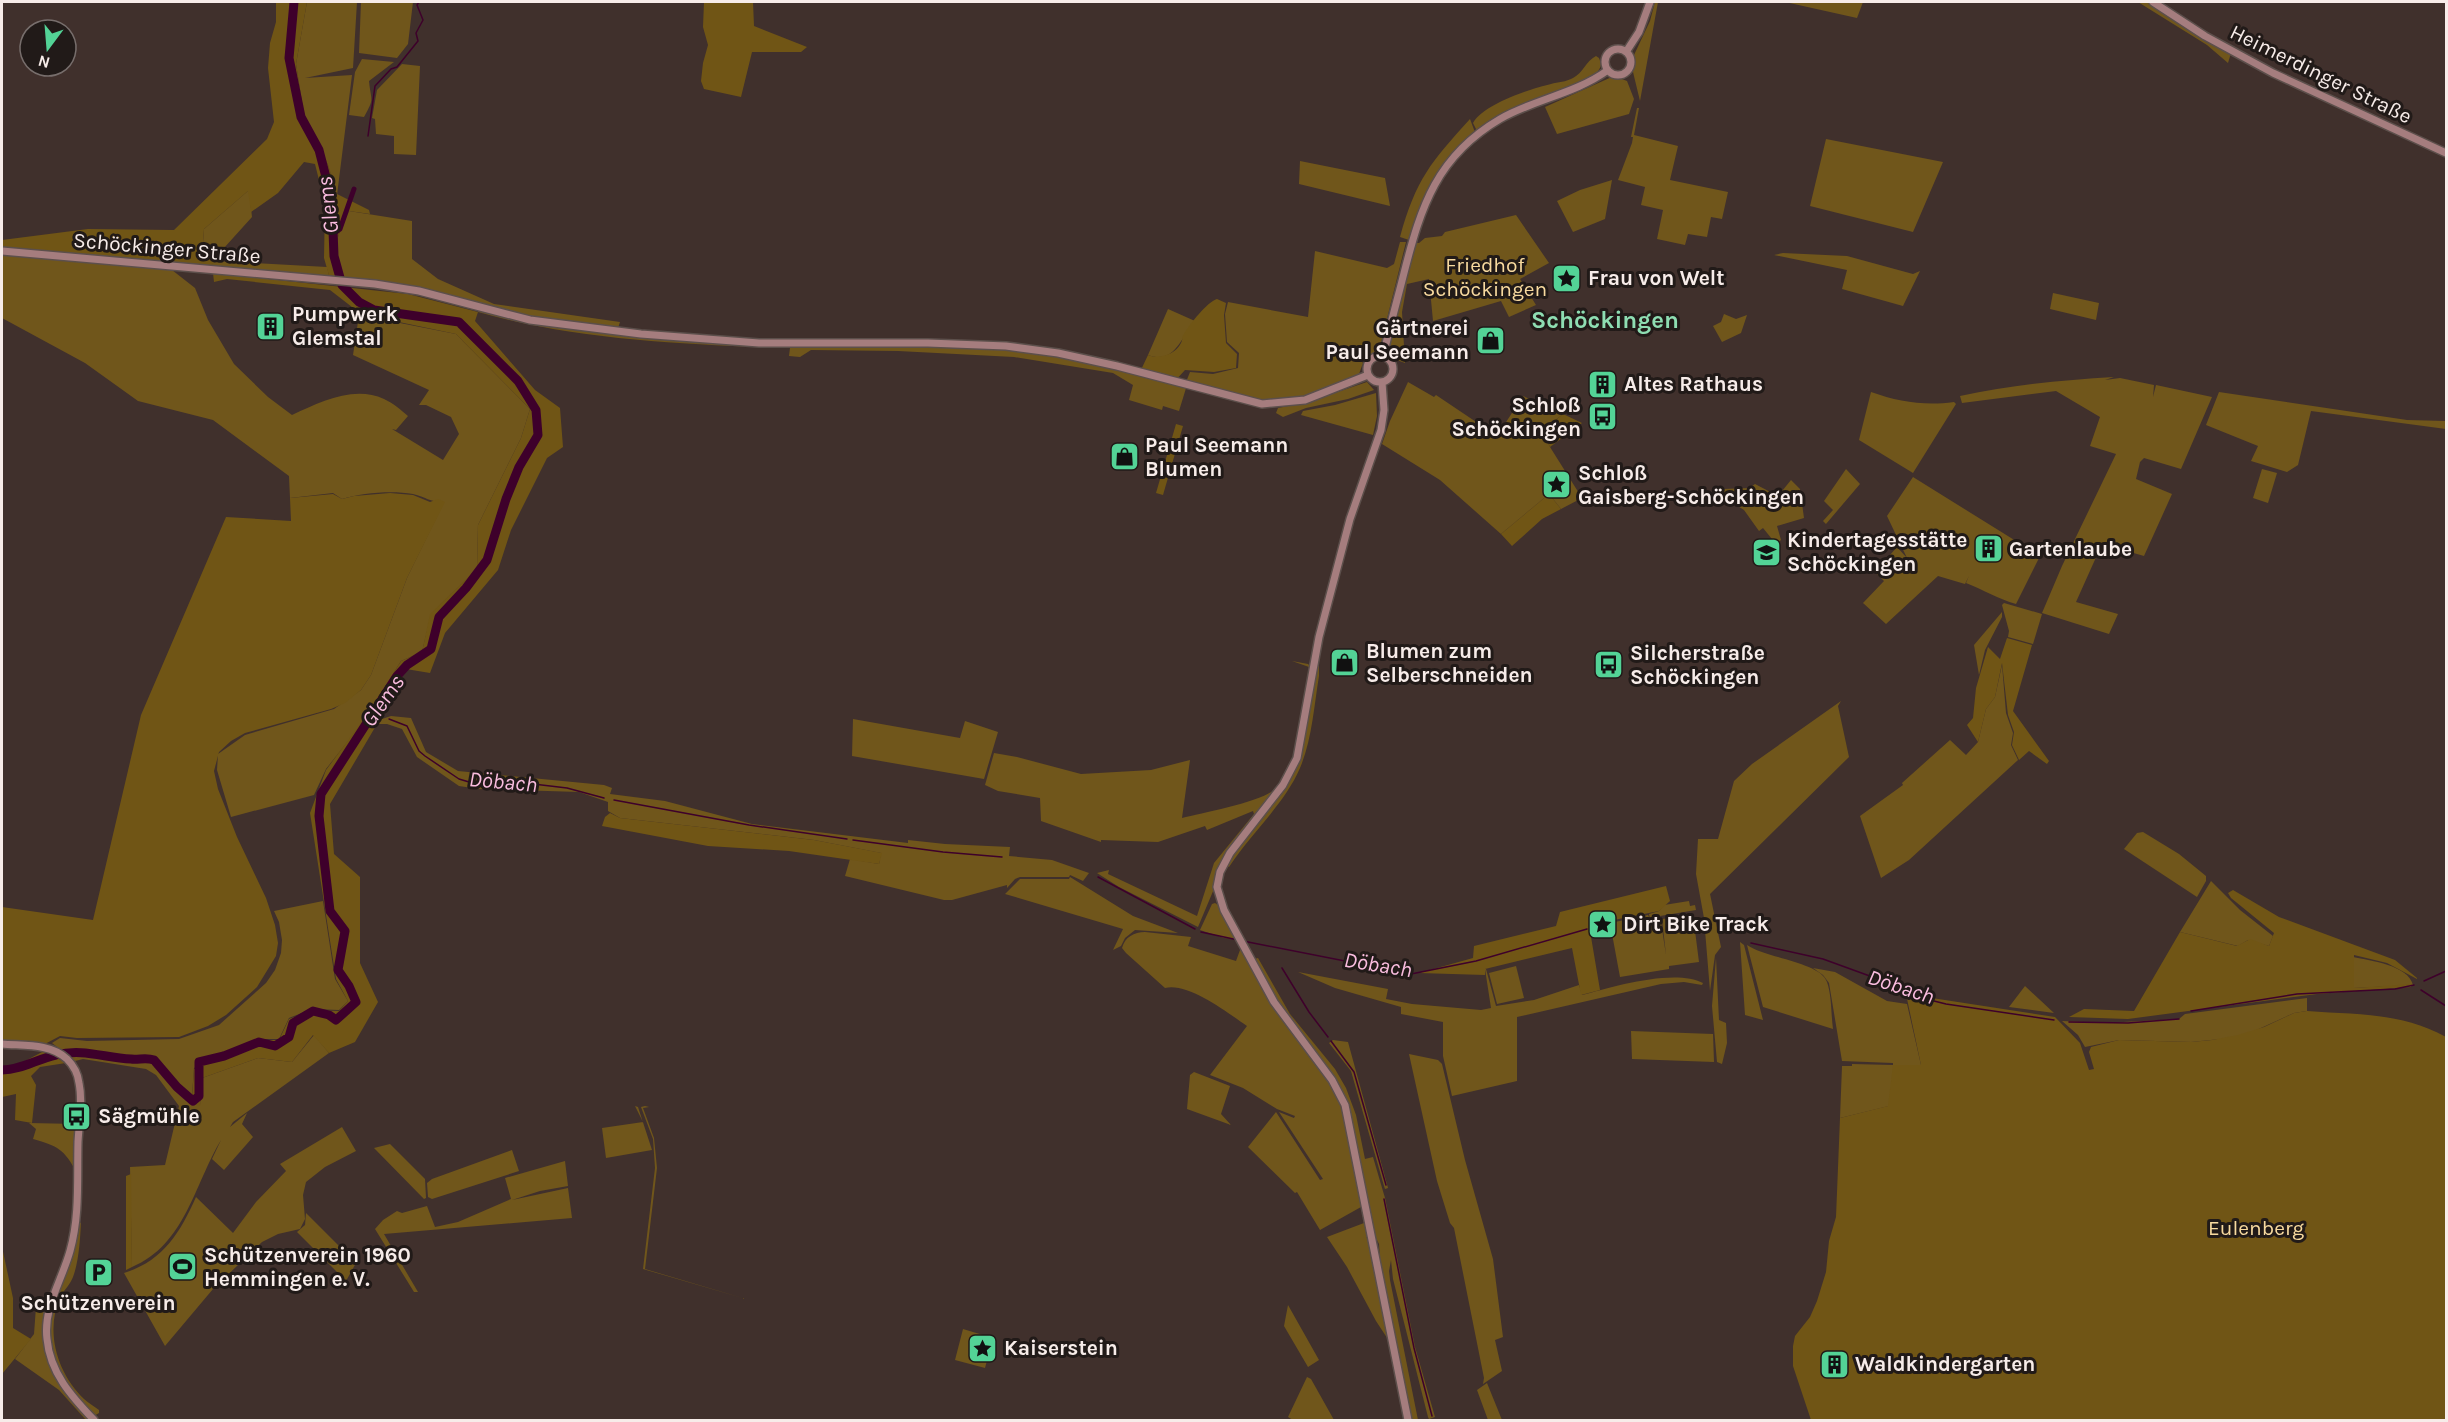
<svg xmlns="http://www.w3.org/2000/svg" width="2448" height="1422" font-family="Karla,sans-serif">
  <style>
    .green { fill: #70561b }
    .forest { fill: #705515 }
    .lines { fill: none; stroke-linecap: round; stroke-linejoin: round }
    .stream { stroke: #3e002b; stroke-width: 1.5 }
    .canal { stroke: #3e002b; stroke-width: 5 }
    .river { stroke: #3e002b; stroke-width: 9 }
    .secondary-casing { stroke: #5c4f4b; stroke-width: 10 }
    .secondary { stroke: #a57d7e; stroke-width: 7 }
    .labels { text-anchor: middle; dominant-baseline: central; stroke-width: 6; stroke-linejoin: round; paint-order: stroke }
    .street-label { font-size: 21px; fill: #f7ece9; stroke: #211a18 }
    .park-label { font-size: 21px; fill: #f8da9f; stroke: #211a18 }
    .poi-label { font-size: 21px; font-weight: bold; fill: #f7ece9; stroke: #211a18; text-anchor: start }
    .water-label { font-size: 22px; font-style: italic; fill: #f9bcde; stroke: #211a18 }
    .quarter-label { font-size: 24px; font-weight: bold; fill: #8eddb2; stroke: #211a18 }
  </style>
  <rect width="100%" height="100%" fill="#40302c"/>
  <!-- green -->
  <path class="green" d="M307 2H357L353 68 305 78 352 75 337 195 328 165 304 115 296 64Z
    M361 2H413L408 44 397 58 359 53Z
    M1655 2H1658L1640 101 1633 72 1634 55 1650 21Z
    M1785 2H1863L1857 18Z
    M2138 2H2151L2231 53 2228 63 2207 45Z
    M1596 56 1599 58C1601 63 1602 66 1598 71 1584 88 1542 96 1521 105 1505 111 1491 121 1477 131L1473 123C1484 104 1530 89 1551 84 1558 82 1566 82 1573 78 1583 73 1586 61 1596 56Z
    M362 59 394 62 369 81C371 102 375 97 364 117L349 115 355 72Z
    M402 64 420 66 416 155 394 154V136L376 134 375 119 372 118 377 90Z
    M1614 76 1627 81 1634 99 1629 114 1557 134 1545 107Z
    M1637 108H1639L1634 135 1678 146 1670 180 1728 192 1722 219 1711 217 1707 237 1688 234 1685 245 1657 239 1663 210 1641 205 1645 187 1618 180 1632 143 1633 137H1631Z
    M1470 119 1476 135 1435 183 1412 241 1400 237C1416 179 1431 162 1470 119Z
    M1826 139 1943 162 1913 232 1810 206Z
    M1300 161 1385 178 1390 206 1299 184Z
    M1612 180 1605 219 1573 232 1557 201 1580 190Z
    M249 190 252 217 224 248 203 243 204 229Z
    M349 211 412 221V259L438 279 494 304 620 322 618 328 532 317 419 291 344 280C331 248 335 241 349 211Z
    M1516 215 1549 263 1520 279 1536 305 1509 317 1501 301 1433 321 1429 279 1407 284 1402 312 1405 363 1397 360 1389 349 1415 243H1419L1425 238 1442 236 1445 232Z
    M1400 242H1406L1379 351 1372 355 1364 352 1358 357 1363 363 1359 374 1304 397 1264 401 1186 382 1190 372 1213 374 1238 368 1239 353 1227 342 1225 314 1228 302 1308 317 1315 251 1387 268 1394 264Z
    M2 252 172 270 195 288 208 320 234 364 268 397 292 415C320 402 354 385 384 399 393 403 401 410 408 416L396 430 392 429 443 460 459 434 451 417 426 405H419L429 390 353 355 359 315 456 334 530 409 521 438 478 525 477 569 431 614 422 652 401 661 364 721 326 769 314 795 231 817 217 770 218 754 245 735 334 709 361 690 371 675 407 578 444 502C429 502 426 497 413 494 391 490 362 493 342 499L333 493 290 498 289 476 213 420 138 401 85 363 2 318Z
    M1783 253 1847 256 1913 274 1920 271 1903 306 1842 289 1847 270 1774 255Z
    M214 261 327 267 330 279 210 268Z
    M2053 293 2099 303 2096 320 2050 309Z
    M479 307 509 315 691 339 928 343 1058 353 1187 385 1179 411 1163 406 1162 410 1129 400 1133 385 1113 373 1014 357 898 351 811 350 800 357 789 356 790 348C688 345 575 340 478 312Z
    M1168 309 1195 321C1181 337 1175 365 1148 355Z
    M1724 314 1736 319 1747 315 1741 333 1722 342 1713 326 1721 322Z
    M2114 377 2105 380 2120 378 2154 385 2153 397 2156 385 2212 397 2181 469 2144 458 2140 462 2136 479 2172 494 2144 556 2102 544 2076 602 2118 614 2109 634 2042 613 2062 566 2116 454 2090 446 2100 417 2056 391 1962 403 1960 396C2011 385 2062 380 2114 377Z
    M1367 382 1374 390 1348 399 1306 408 1283 417 1276 413 1278 408 1308 402Z
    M1408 382 1434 397 1436 395 1497 436 1523 396 1563 414 1542 431 1550 447 1582 498 1561 509 1549 494 1501 534 1440 480 1382 444 1390 421Z
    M1871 392C1899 402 1925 406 1954 402L1956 404 1913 473 1859 440Z
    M2219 392 2407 420 2446 421V429L2311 411 2298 465 2287 472 2251 461 2258 446 2206 425Z
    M1376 393 1377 416 1373 435 1301 415 1303 411 1335 405Z
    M1846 469 1860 484 1826 524 1823 521 1833 510 1824 501Z
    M2262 469 2277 473 2268 503 2253 498Z
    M1913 477 2040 556 2016 604C1998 599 1984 590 1966 583L1969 576 1965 584 1938 576 1886 624 1863 603 1884 581 1875 572 1897 547 1907 558 1887 516Z
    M1791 480 1800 489 1804 518 1777 526 1781 540 1776 544 1763 528 1759 531 1744 510 1720 495 1723 489 1749 488 1755 484 1778 496Z
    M2004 603 2042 614 2033 644 2008 637 2009 631 2002 605Z
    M2002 612V617L1985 650 1979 675 1974 645Z
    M1292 661 1308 664 1311 667 1297 752 1281 784 1232 846 1198 927 1119 887 1097 873 1109 870 1108 874 1197 916 1214 863 1254 814 1253 811 1207 830 1205 826 1158 842 1101 840V842L1041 821 1040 798 998 791 985 785 994 753 1017 757 1081 774 1151 770 1190 760 1182 818C1202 813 1260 802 1274 790 1300 767 1303 700 1309 667Z
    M2002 665 2006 713 2013 733 2011 745 2018 760 1909 860 1881 878 1860 816 1903 785 1902 783 1950 740 1966 755 1978 742 1986 709 1995 697Z
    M1316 666H1319V676C1314 706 1312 740 1300 768 1284 805 1251 833 1229 867L1223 864 1292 770Z
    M1841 701 1838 706 1849 757 1710 894 1721 947 1715 955 1710 991 1704 918 1696 874 1698 839H1718L1734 781 1752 764Z
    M391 716 411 718 426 752 458 771 604 785 612 788 610 794 665 801 752 824 908 843V840L945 844 1010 847 1009 856 1052 860 1089 873 1083 881 1070 875 1069 877H1020L1015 879 1007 888V885L952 900H944L845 876 850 859 879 864 881 853 814 840 620 818 608 811V802L579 792 479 789 459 786 417 757 402 729 387 724H377L379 720Z
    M853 719 960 738 965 721 998 732 984 779 852 756Z
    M2143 832 2179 854 2206 876V881L2197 897 2124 849 2137 833Z
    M1070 877 1133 916 1178 933 1135 930 1125 938 1121 946 1113 950 1123 929 1005 894 1020 879H1069Z
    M2211 881 2240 910 2273 936 2269 946 2248 940 2238 946 2180 932Z
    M323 901 335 979 348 1001 339 1010 312 1009 289 1018 279 1039H258L194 1068 192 1096 194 1104 200 1105 202 1078 258 1058 292 1062 314 1035 329 1053 233 1122 230 1127 247 1113 242 1124 253 1137 224 1170 212 1159 221 1140C194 1185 185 1245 132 1267L130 1167 165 1165 179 1106 156 1075 146 1069 83 1059 75 1061 52 1043 60 1038 87 1041 179 1039 219 1025 266 983 275 970 281 953 282 940 279 922 274 911Z
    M1689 901 1690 906 1695 905 1696 910 1660 916 1666 955 1662 919 1693 915 1699 962 1669 966V969L1620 977 1610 923 1648 915 1650 919 1649 914 1659 911 1664 905Z
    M1215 903 1218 905 1236 939 1224 938 1200 930 1212 904Z
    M1145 932 1191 937 1188 946 1236 961 1240 950H1243L1276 1011 1330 1081 1343 1106 1371 1241 1366 1237 1372 1245 1393 1347 1376 1321 1347 1267 1327 1237 1364 1223 1361 1207 1320 1230 1297 1192 1295 1193 1248 1147 1276 1112 1320 1180 1323 1179 1279 1112 1294 1118 1295 1116 1277 1109 1243 1088 1210 1075 1247 1026C1228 1013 1188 982 1165 988L1126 953 1122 948C1125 937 1134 932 1145 932Z
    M1740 942 1744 945 1763 1020 1745 1015Z
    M1747 945C1765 958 1820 962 1827 982 1832 996 1831 1015 1833 1029L1763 1007Z
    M2353 957C2371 961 2408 965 2413 985L2354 988Z
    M1258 958 1290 1014 1335 1069 1346 1088 1356 1115 1365 1159 1373 1157 1385 1198 1415 1347 1435 1417 1429 1419 1428 1417 1393 1279 1391 1260 1389 1271 1390 1280 1418 1420H1410L1380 1260 1379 1244 1375 1236 1349 1111 1280 1008 1254 959Z
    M1716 958 1719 1020 1726 1023 1727 1043 1722 1064 1717 1062 1712 1006Z
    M1516 966 1524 998 1497 1004 1489 973Z
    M1813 968 1835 972 1887 1001 1907 1004 1921 1065 1889 1106 1840 1118 1842 1066H1852V1064L1893 1065V1063L1842 1061 1829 983 1823 975Z
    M1485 969H1486L1496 1006 1534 1000 1579 985 1582 995C1611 987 1675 968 1703 983L1702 985 1684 982 1661 984 1517 1017V1081L1452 1096 1443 1056V1022L1401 1014V1007L1335 988 1298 972 1388 989 1386 999 1412 1004 1481 1010 1491 1008Z
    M2025 986 2054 1013 2009 1007Z
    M2307 998V1011L2294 1013 2241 1037 2191 1042 2119 1040 2085 1047 2078 1035 2062 1021 2105 1023 2179 1019 2185 1014Z
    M1631 1031 1713 1034 1714 1062 1632 1059Z
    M1333 1040 1348 1042 1388 1188 1385 1189 1384 1186 1351 1071 1329 1043Z
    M1409 1054 1438 1060 1442 1064 1465 1160 1493 1259 1503 1337 1495 1340 1502 1371 1483 1384 1484 1378 1454 1228 1450 1223 1437 1181Z
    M1194 1072 1230 1086 1221 1114 1231 1125 1187 1109 1190 1075Z
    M635 1106 638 1107 652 1150 606 1158 602 1128 643 1122Z
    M645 1106 649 1107 643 1108 654 1138 657 1168 645 1269 746 1299 643 1269 655 1168 653 1139 641 1107Z
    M29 1123 77 1124V1173C64 1149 58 1146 33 1139L36 1129Z
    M342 1127 356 1151 325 1167 306 1182 303 1195 305 1219 300 1229 278 1234 262 1242 213 1289 165 1346 124 1273C163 1261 180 1233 196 1197L233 1233 256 1202 286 1171 280 1164Z
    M390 1144 425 1179 426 1198 424 1199 374 1148Z
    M512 1150 519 1171 432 1199 428 1197 427 1183 432 1179Z
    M565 1161 568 1186 540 1191 512 1200 568 1188 572 1218 384 1234 418 1292H414L375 1229 383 1220 397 1211 402 1213 427 1206 435 1227 458 1222 511 1199 505 1178Z
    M306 1213 356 1263 346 1281 297 1232 305 1225Z
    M79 1222 81 1223C80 1240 79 1261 73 1277 70 1285 64 1290 60 1297 45 1332 57 1373 84 1399 88 1403 94 1406 99 1410V1413L94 1416C82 1402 69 1389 60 1373 34 1326 64 1268 79 1222Z
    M40 1303H44C48 1310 43 1339 47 1353 51 1369 80 1405 90 1420H86L59 1390 15 1359 34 1334 36 1307Z
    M1288 1305 1319 1360 1308 1367 1284 1326Z
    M963 1329 993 1338 985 1368 955 1360Z
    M1307 1377 1311 1379 1334 1420H1293L1288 1417Z
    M1487 1383 1502 1420H1488L1477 1390Z"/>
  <!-- forest -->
  <path class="forest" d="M276 2H307L296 64 304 115 328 165 337 194 369 210 370 214 349 211C335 241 331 248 344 280L330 279 324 258 325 204 315 164 304 162 278 193 251 212 248 191 204 229 203 243 224 248 210 268 2 251V240L88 229 174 230 267 139 274 122 268 68 270 43 276 22Z
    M704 2H753L754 26 807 47 801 52H752L741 97 704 89 701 81 703 63 708 45 703 27Z
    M213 273 408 294 478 312 475 321 535 390 560 408 563 447 547 458 511 530 498 570 445 633 430 673 406 669 377 724 330 804 334 854 360 877V963L378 1002 355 1042 329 1053 313 1035 292 1062 258 1058 202 1078 200 1106 194 1104 192 1097 194 1069 258 1040H279L289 1019 312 1010 339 1011 348 1001 336 979 310 813 326 770 369 712 372 717 379 720 370 711 401 661 422 652 430 614 477 569 478 525 521 438 530 409 456 334 361 314 330 290 227 279 214 282Z
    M1217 299 1226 303 1224 315 1226 343 1237 354 1236 368 1214 372 1185 370 1174 382 1140 372 1148 355C1159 359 1175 355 1181 343 1184 336 1180 340 1184 334 1190 324 1207 302 1217 299Z
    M1563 414 1582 423 1550 447 1542 431Z
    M1176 424 1183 426 1163 495 1156 493Z
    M390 493 413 495 430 502 438 499 445 502 407 578 371 675 361 690 345 703 331 709 245 733 231 741 219 752 214 771 218 789 237 837 266 898 275 925 278 943 276 956 257 987 226 1015 208 1026 179 1037 77 1038 60 1036 43 1045 2 1041V907L93 920 141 715 226 517 291 521 290 498 333 494 342 499 354 496Z
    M1549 494 1561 509 1542 519 1512 546 1501 534Z
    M2007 638 2032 645 2013 711 2049 761 2047 764 2029 751 2019 760 2012 745 2014 732 2008 715 2002 663 1995 697 1986 709 1978 742 1967 725 1973 718 1976 688 1988 647 2000 659Z
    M610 813 620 818 814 840 882 853 879 864 789 851 708 846 602 826 605 817Z
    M1666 886 1670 901 1659 911 1589 925 1600 990 1581 995 1572 948 1485 969V975L1419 973 1473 958 1474 946 1556 926 1560 912Z
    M2233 890 2279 917 2395 960 2417 978V979L2387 963 2354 955V988L2412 984 2411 987 2317 994 2128 1019 2069 1017 2084 1009 2134 1011 2180 932 2237 946 2250 939 2269 946 2274 933 2231 898 2228 893Z
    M1906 994 2055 1017 2080 1043 2089 1070 2094 1069 2089 1052 2091 1047 2119 1040 2191 1042 2212 1040 2238 1035 2264 1027 2294 1013 2307 1011C2358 1015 2400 1012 2446 1037V1420H1811L1793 1366V1346L1795 1336 1810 1317 1817 1301 1826 1272 1829 1241 1836 1217 1840 1118 1888 1106 1893 1065H1921Z
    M44 1051 66 1063 40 1067 31 1076 36 1085 32 1123 15 1120 16 1094 2 1097V1071L10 1069Z
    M131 1174 132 1267 126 1270V1176Z
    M2 1247 13 1298V1328L31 1339 2 1374Z"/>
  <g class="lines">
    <!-- stream -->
    <path class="stream" d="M368 136 375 86 391 69 397 67 418 41 416 33 423 20 417 5 419 2
      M373 712 381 715
      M389 719 407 726 419 751 425 756 459 779 469 782 500 780 567 788 604 798
      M614 800 749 825 847 839
      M853 840 943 852 1002 857
      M1098 877 1195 929
      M1201 932 1238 940
      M1243 941 1411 974 1476 961 1587 929
      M1751 943 1823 959 1878 979 1914 996 1946 1004 2054 1020
      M1282 968 1309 1012 1328 1037
      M2424 981 2446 971
      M2421 990 2446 1006
      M2191 1011 2297 994 2395 989 2414 985
      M2069 1022 2128 1023 2179 1019
      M1331 1041 1354 1072 1386 1185
      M1384 1199 1414 1348 1432 1416"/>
    <!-- canal -->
    <path class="canal" d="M332 235 340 229 354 189"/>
    <!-- river -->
    <path class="river" d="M2 1070C21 1070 37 1059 56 1055 83 1048 105 1058 131 1059 139 1060 146 1057 154 1060L177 1087 193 1101 199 1096V1062L224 1056 259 1042 275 1046 289 1037 293 1023 313 1011 329 1015 336 1020 356 1002 349 986 338 970 345 931 330 911 319 816 321 794 397 676 407 665 431 649 439 617 466 588 487 560 506 499 519 467 538 435 536 410 518 381 459 322 374 310 359 302 342 285 334 256 332 205 327 181 319 150 301 117 289 58 294 2"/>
    <defs>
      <path id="secondary" d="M2153 2 2205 36 2273 73 2446 153
        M1605 62a13 13 0 1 1 26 0a13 13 0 1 1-26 0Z
        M1626 52 1639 32 1650 2
        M2 251 375 284 419 291 530 320 641 334 759 343H928L1006 346 1058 353 1117 366 1262 404 1305 400 1368 375
        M1367 369a13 13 0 1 1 26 0a13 13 0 1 1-26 0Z
        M1383 357C1389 329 1397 301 1404 273 1421 206 1437 156 1500 119 1535 99 1575 94 1608 70
        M1382 382 1384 410 1381 430 1350 519 1319 637 1297 758 1283 785 1230 853 1220 872 1217 887 1224 910 1274 1002 1332 1080 1345 1105 1408 1420
        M2 1044C23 1046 50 1043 67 1059 74 1066 78 1074 79 1083 83 1102 79 1123 78 1142 77 1179 80 1215 70 1251 62 1280 43 1308 47 1339 50 1373 72 1397 94 1420"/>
    </defs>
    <!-- secondary casing -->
    <use href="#secondary" class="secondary-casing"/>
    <!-- secondary -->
    <use href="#secondary" class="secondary"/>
  </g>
  <!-- icons -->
  <defs>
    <symbol id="sight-square" viewBox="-11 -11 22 22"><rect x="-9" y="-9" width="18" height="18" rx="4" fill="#53d396" stroke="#211a18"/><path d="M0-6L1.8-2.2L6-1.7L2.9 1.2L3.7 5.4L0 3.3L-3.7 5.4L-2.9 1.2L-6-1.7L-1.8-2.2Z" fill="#111"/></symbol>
    <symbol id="building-square" viewBox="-11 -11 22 22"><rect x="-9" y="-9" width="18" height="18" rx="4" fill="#53d396" stroke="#211a18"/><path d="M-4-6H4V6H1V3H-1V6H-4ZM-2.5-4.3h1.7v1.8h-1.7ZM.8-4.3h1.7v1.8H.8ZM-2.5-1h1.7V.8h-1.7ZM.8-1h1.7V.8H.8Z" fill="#111"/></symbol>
    <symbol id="shop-square" viewBox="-11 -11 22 22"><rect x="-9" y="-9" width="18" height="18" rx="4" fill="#53d396" stroke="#211a18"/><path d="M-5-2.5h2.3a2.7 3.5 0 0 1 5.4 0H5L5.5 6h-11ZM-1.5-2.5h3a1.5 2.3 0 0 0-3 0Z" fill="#111"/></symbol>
    <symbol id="bus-square" viewBox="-11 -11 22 22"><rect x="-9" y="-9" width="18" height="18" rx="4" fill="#53d396" stroke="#211a18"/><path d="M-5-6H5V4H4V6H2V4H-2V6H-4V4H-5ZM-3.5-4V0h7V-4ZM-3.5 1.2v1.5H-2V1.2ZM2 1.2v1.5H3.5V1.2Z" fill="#111"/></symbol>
    <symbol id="school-square" viewBox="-11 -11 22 22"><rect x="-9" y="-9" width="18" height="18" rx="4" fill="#53d396" stroke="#211a18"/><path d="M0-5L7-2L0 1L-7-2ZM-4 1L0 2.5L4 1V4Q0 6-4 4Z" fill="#111"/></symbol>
    <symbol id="stadium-square" viewBox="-11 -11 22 22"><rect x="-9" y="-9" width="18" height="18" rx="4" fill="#53d396" stroke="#211a18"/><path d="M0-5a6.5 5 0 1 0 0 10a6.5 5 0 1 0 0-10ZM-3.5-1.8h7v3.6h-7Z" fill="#111"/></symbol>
    <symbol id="parking-square" viewBox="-11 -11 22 22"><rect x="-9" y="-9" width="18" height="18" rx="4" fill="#53d396" stroke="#211a18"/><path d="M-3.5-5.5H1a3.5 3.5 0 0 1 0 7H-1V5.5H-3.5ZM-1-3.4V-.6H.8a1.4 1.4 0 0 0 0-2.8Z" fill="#111"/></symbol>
  </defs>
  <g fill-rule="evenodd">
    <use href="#sight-square" x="1550" y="262" width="33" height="33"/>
    <use href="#building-square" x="254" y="310" width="33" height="33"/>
    <use href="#shop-square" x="1474" y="324" width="33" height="33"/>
    <use href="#building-square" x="1586" y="368" width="33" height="33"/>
    <use href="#bus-square" x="1586" y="400" width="33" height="33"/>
    <use href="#shop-square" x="1108" y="440" width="33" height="33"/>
    <use href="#sight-square" x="1540" y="468" width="33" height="33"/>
    <use href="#building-square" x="1972" y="532" width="33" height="33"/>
    <use href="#school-square" x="1750" y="536" width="33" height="33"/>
    <use href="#shop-square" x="1328" y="646" width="33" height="33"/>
    <use href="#bus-square" x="1592" y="648" width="33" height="33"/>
    <use href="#sight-square" x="1586" y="908" width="33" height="33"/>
    <use href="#bus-square" x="60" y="1100" width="33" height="33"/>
    <use href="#stadium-square" x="166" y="1250" width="33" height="33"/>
    <use href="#parking-square" x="82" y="1256" width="33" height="33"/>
    <use href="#sight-square" x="966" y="1332" width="33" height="33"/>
    <use href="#building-square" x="1818" y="1348" width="33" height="33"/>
  </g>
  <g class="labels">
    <!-- street labels -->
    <g class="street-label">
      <text transform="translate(2321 74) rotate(26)">Heimerdinger Straße</text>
      <text transform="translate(167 248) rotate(5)">Schöckinger Straße</text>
    </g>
    <!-- park labels -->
    <g class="park-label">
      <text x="1485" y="265">Friedhof<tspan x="1485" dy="24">Schöckingen</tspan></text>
      <text x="2256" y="1228">Eulenberg</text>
    </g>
    <!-- poi labels -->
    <g class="poi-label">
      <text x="1588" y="278">Frau von Welt</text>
      <text x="292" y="314">Pumpwerk<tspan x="292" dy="24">Glemstal</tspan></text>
      <text x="1469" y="328" text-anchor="end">Gärtnerei<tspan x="1469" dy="24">Paul Seemann</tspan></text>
      <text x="1624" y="384">Altes Rathaus</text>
      <text x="1581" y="405" text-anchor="end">Schloß<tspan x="1581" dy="24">Schöckingen</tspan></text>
      <text x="1145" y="445">Paul Seemann<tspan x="1145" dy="24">Blumen</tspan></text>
      <text x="1578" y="473">Schloß<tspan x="1578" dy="24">Gaisberg-Schöckingen</tspan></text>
      <text x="1787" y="540">Kindertagesstätte<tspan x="1787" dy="24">Schöckingen</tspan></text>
      <text x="2009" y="549">Gartenlaube</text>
      <text x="1366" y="651">Blumen zum<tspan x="1366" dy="24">Selberschneiden</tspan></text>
      <text x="1630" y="653">Silcherstraße<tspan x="1630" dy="24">Schöckingen</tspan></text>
      <text x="1623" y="924">Dirt Bike Track</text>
      <text x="98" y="1116">Sägmühle</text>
      <text x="204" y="1255">Schützenverein 1960<tspan x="204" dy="24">Hemmingen e. V.</tspan></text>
      <text x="98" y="1303" text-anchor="middle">Schützenverein</text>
      <text x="1004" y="1348">Kaiserstein</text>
      <text x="1855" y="1364">Waldkindergarten</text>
    </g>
    <!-- water labels -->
    <g class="water-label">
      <text transform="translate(328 205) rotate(-97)">Glems</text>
      <text transform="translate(383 701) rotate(-55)">Glems</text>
      <text transform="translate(503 782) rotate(5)">Döbach</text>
      <text transform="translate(1378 965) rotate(9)">Döbach</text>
      <text transform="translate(1901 987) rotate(18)">Döbach</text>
    </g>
    <!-- quarter labels -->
    <g class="quarter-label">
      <text x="1605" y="320">Schöckingen</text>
    </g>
  </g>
  <!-- border -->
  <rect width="2448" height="1422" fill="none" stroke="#f7ece9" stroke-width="6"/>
  <!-- north arrow -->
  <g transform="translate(48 48) rotate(196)"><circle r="28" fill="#211a18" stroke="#776e6c" stroke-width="1.5"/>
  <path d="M0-4.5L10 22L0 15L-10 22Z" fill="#53d396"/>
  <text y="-9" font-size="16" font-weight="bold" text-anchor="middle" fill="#f7ece9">N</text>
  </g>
</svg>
